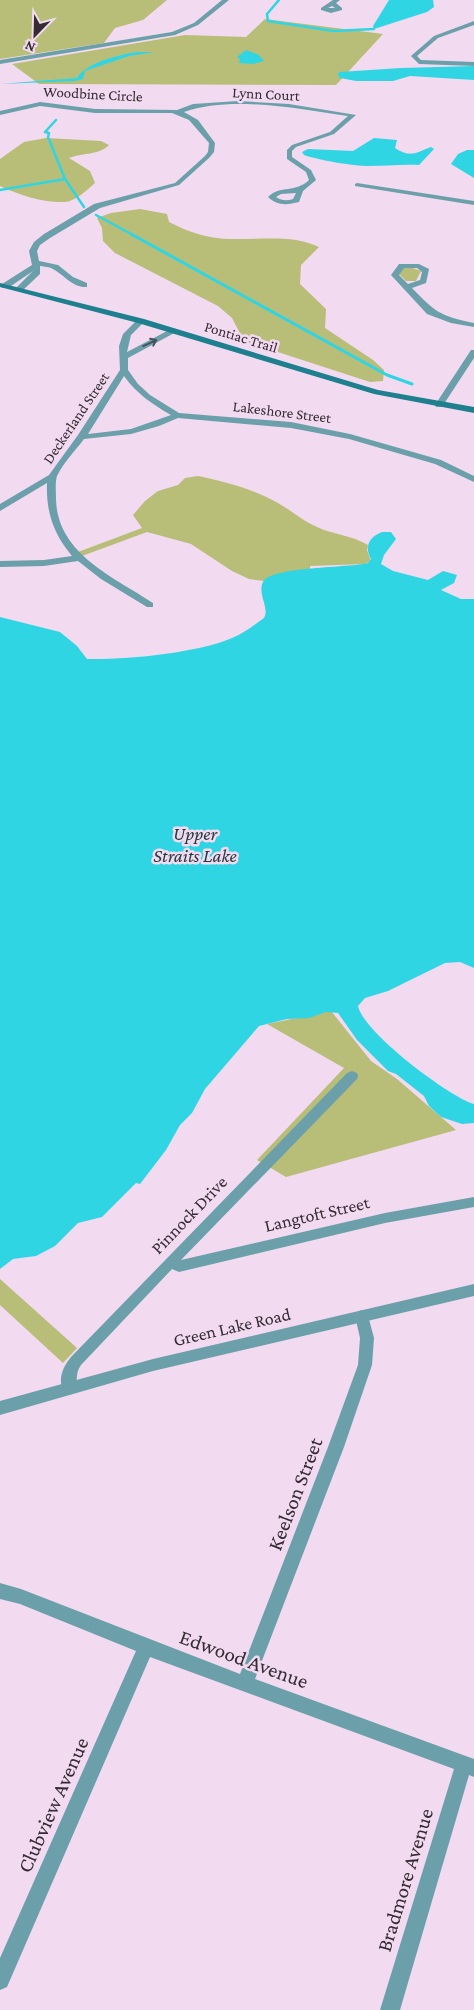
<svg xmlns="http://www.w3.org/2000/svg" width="474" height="2010" font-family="'Crimson Pro',serif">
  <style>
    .green { fill: #b8bd78 }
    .water { fill: #30d5e4 }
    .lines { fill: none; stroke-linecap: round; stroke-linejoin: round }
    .stream-far1 { stroke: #30d5e4; stroke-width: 2.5 }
    .stream { stroke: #30d5e4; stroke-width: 3 }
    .minor { fill: #6ba0aa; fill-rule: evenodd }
    .tertiary { fill: #6ba0aa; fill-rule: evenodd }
    .secondary { fill: #1e7f8e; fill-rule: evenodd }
    .oneway { stroke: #47545d }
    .labels { text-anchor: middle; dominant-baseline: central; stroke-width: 5; stroke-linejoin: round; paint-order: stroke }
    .far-street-label { font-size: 15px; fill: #342b33; stroke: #f2daf0 }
    .street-label { font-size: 18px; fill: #342b33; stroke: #f2daf0 }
    .water-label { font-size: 19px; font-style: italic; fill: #223c3e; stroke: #f2daf0 }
    .near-street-label { font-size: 21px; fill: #342b33; stroke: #f2daf0 }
  </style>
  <rect width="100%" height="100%" fill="#f2daf0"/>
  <!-- green -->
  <path class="green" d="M0 0H167L143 20 115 28 104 43 0 59Z
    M265 19 383 34 336 85 39 84 12 64 185 35 246 37Z
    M46 138 101 141 109 145C100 155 81 153 69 158L90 171 95 183C87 190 76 201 65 202 43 203 19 195 0 186V159L24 142Z
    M140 209 167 214 169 222C188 232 209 239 231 239 260 240 292 234 319 247L301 265 300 284 326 309 325 328 373 360 384 370 383 381 370 382 244 341 232 318 218 306 115 253 103 241 102 228 97 218 111 213Z
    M410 267 421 271 416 281H406L399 274 403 268Z
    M198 476C225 482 254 489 278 503 292 511 303 521 317 527 334 535 351 535 368 545L367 550 371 561 365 564 310 566V569C295 573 277 570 264 581L249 579 232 571 191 544 147 532 82 556 78 552 142 528 133 515 145 501 158 491 178 485 185 478Z
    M331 1011 371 1061 397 1079 456 1130 286 1177 257 1160 344 1068 267 1024Z
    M0 1279 77 1348 63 1363 0 1305Z"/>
  <!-- water -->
  <path class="water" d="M389 0H433L434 7 427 12 374 29 373 26Z
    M246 50 259 55 264 61 253 64 239 63 240 59 237 57Z
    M138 52H155L129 56 85 71 83 79 75 81 0 84 77 78C85 63 121 54 138 52Z
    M474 66V80L410 76 393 81H356L340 78 338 75 339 72 401 68Z
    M374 138 397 140 395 148C411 158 415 153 431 147L434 149 419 165C402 164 386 166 369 166 353 166 318 160 304 155L302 152 308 149 353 151Z
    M467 150H474V178L451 164 458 154Z
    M382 532H391L396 539 384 555 381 564 393 571 428 580 443 571 457 575 454 583 441 590 461 599H474V968L460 962 445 963 388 991 365 998 358 1006C363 1032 448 1096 474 1104V1123L462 1124 441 1117 429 1106 424 1096 396 1074 388 1071 357 1040 338 1013 326 1012 309 1018 287 1019 259 1026 205 1089 192 1113 180 1125 166 1150 140 1184 136 1183 102 1217 78 1223 55 1246 36 1256 13 1259 0 1269V617L60 632 77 646 87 659C125 660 198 653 232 638 243 634 254 625 264 618 270 608 257 594 263 582 271 566 350 568 368 563L371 559C364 547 369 537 382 532Z"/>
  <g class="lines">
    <!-- stream-far1 -->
    <path class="stream-far1" d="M279 0 267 14 268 21 334 31 374 29
      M56 120 45 132 49 133 48 137 65 179 84 207
      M0 190 65 179
      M96 215 133 235"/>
    <!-- stream -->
    <path class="stream" d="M131 234 387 375 412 384"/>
    <!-- minor -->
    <path class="minor" d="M222 0H229L198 25 175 35 0 64V60L172 32 194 23Z
      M333 0H340L336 3 342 8V10L331 13 321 10V8ZM332 6 335 8H328Z
      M474 21V25L438 38 417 56 421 60 474 62V66L419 64 411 56 434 36Z
      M238 101 289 104 356 115 334 134 296 147 292 151V157L311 170 316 180 303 191 299 202C287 205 277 206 268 197 280 185 296 193 309 180L306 172 287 159V150L292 145 330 132 348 116C299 109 231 95 184 112L198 120 215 143 214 152 209 158 179 185 100 208 50 238 40 245 37 251 39 261 58 265 73 277 87 283V287C72 288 64 274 51 268 48 267 43 266 40 266V274L22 291 15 289 33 271 8 288H2V284L32 265 29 251 34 242 44 234 94 204 175 183 205 156 208 152 209 143 189 120 172 113H95L40 106 0 115V111L40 102 95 109 177 110 193 104ZM296 193 293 199C287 201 282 201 276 197L281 194Z
      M357 183 474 201V205L355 186V184Z
      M399 264H419L429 269 426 283 412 288C435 312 440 316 474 323V327L451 323 427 314 391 275ZM404 268H417L422 272 420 280 408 284 399 275Z
      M138 319 145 321 131 335 127 352 171 329 178 331 128 358V370L138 384 150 395 179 413 291 422 350 434 441 460 474 476V482L435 464 349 439 291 428 178 418 159 426 131 434 84 439C76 450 63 463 57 476 55 482 56 492 56 499 57 554 114 577 153 603V607H147L101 579 78 561 44 566 0 567V561L44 560 72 556C53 533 46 512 47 483L0 511V504L49 475 78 435 120 370 119 346 123 334ZM124 376C137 394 152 404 171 415L131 429 88 434Z
      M352 1071 357 1073 358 1076 357 1079 181 1260 385 1213 474 1197V1207L385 1223 179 1272 172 1269 81 1365C74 1374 79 1383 74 1393L69 1394 64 1393C57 1379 63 1367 71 1357L347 1073Z
      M362 1310 367 1312 374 1338 372 1365 344 1447 255 1679 474 1759V1777L469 1775 400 2010H380L454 1769 150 1657 7 1987 0 1990V1958L136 1651 20 1604 0 1599V1583L21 1589 240 1674 328 1447 358 1365 360 1338 355 1316 357 1312Z"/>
    <!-- tertiary -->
    <path class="tertiary" d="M471 350H474V358L442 407H436L435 405Z
      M474 1284V1296L153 1371 0 1415V1401L153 1359Z"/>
    <!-- secondary -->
    <path class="secondary" d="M0 283 144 319 378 390 474 407V413L374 394 138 323 0 287Z"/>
  </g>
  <!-- one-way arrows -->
  <defs><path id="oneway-shaft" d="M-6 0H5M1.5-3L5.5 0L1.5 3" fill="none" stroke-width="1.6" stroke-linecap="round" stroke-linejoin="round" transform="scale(1.25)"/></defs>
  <use class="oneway" href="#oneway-shaft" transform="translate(150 343) rotate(-25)"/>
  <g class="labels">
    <!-- far-street labels -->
    <g class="far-street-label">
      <text transform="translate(93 94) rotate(3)">Woodbine Circle</text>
      <text transform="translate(266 94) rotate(3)">Lynn Court</text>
      <text transform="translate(241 337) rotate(17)">Pontiac Trail</text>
      <text transform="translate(282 412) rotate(7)">Lakeshore Street</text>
      <text transform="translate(76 418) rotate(-56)">Deckerland Street</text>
    </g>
    <!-- street labels -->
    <g class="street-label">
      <text transform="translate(317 1214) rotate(-13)">Langtoft Street</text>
      <text transform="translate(189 1215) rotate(-46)">Pinnock Drive</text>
      <text transform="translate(232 1327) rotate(-13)">Green Lake Road</text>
    </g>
    <!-- water labels -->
    <g class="water-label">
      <text x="195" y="833">Upper<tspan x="195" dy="22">Straits Lake</tspan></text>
    </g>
    <!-- near-street labels -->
    <g class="near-street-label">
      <text transform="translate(295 1494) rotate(-69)">Keelson Street</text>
      <text transform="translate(244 1659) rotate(20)">Edwood Avenue</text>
      <text transform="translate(53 1805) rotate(-66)">Clubview Avenue</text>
      <text transform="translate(405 1880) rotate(-73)">Bradmore Avenue</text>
    </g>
  </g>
  <!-- north arrow -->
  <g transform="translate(35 35) rotate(203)" stroke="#f2daf0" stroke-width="4" paint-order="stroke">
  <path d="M0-4L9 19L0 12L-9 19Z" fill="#342b33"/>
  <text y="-8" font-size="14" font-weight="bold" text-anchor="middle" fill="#342b33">N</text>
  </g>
</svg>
